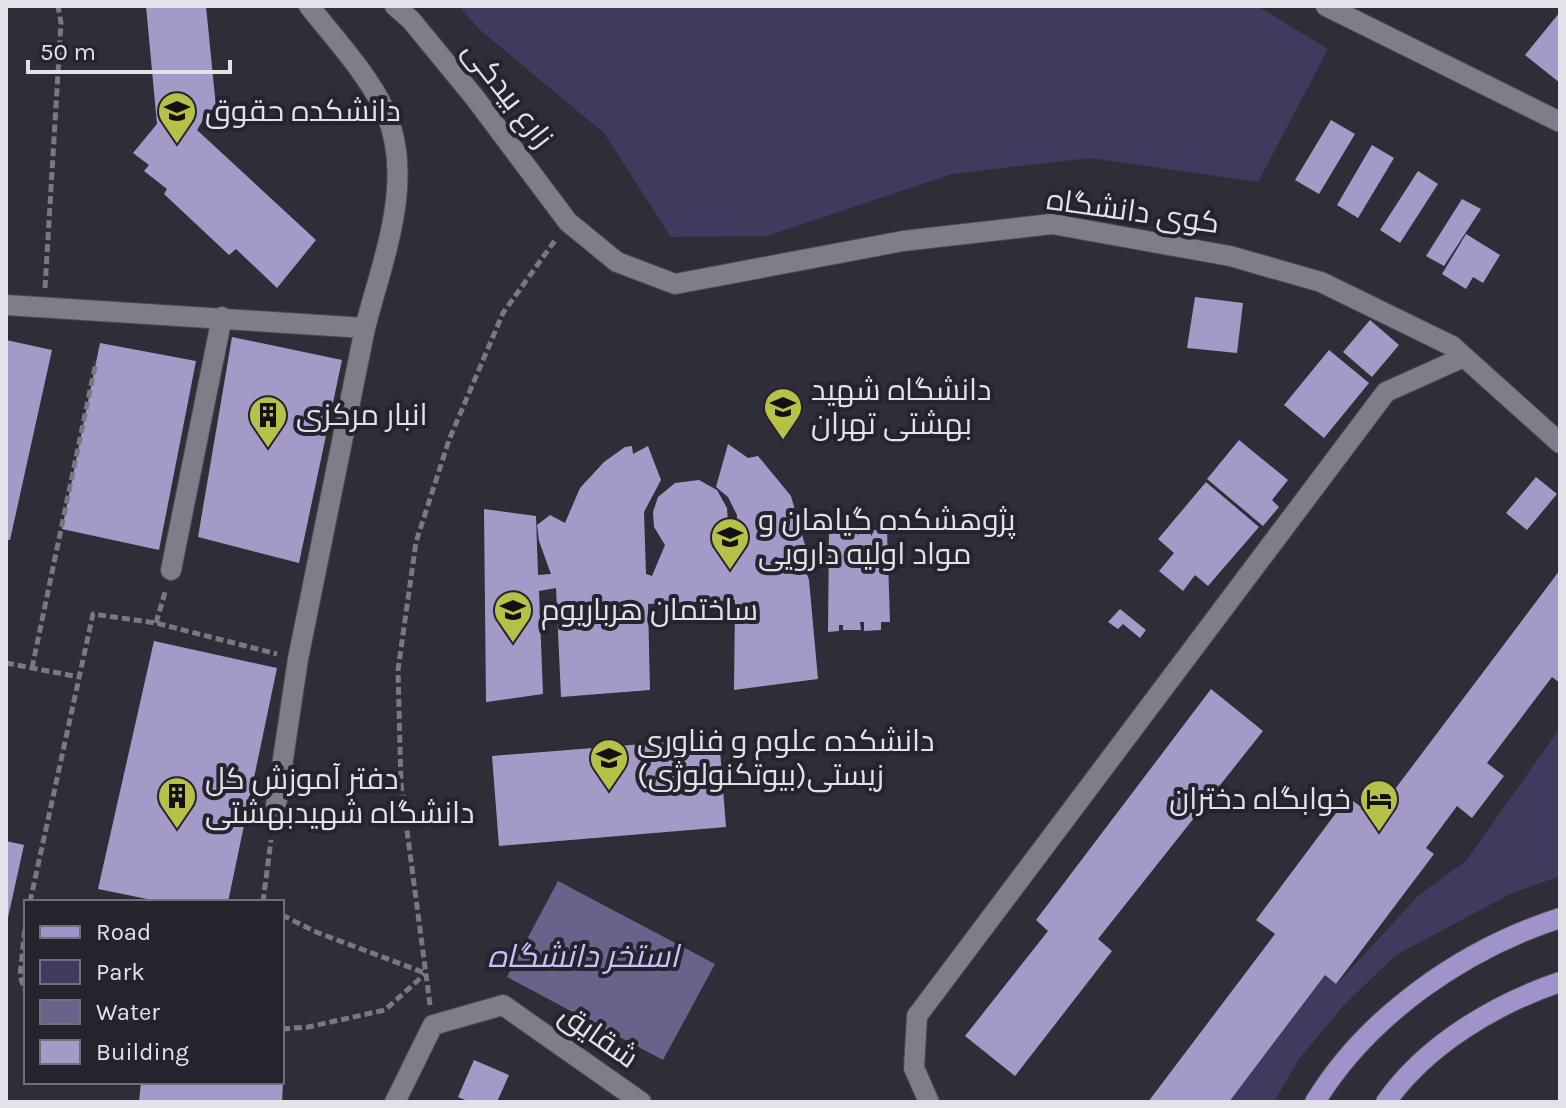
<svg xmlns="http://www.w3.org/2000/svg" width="1566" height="1108" font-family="Karla,Cairo,sans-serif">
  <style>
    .green { fill: #42395f }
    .water { fill: #6b628c }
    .building { fill: #a49ac8 }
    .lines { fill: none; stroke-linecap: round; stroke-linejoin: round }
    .minor-casing { stroke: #4c4a53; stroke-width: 22 }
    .major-casing { stroke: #4c4a53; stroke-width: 22 }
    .path { stroke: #7a7881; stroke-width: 5; stroke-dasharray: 8 4; stroke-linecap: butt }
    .minor { stroke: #7f7d8a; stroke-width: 20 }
    .major { stroke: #9f93ca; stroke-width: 20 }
    .labels { text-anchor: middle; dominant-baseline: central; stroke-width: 8; stroke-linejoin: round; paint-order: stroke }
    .street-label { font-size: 30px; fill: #e3e2e9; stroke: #25232d }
    .poi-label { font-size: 30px; fill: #e3e2e9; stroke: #25232d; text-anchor: start }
    .water-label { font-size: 32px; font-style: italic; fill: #cbc0f7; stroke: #25232d }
  </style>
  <rect width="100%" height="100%" fill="#2f2d37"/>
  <!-- green -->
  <path class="green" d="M459 6H1257L1328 49 1258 182 1090 158 952 174 767 236 671 237 604 133 479 29Z
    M1560 728V876L1512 893 1396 955 1344 1005 1299 1059 1274 1102H1229L1325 975 1337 984 1419 895 1466 861Z"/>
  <!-- water -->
  <path class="water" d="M558 881 715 964 663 1060 507 977Z"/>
  <!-- building -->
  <path class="building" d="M146 6H206L217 117 203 120 197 130 316 240 277 288 236 249 229 255 164 194 167 189 144 171 149 165 133 153 157 124Z
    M1560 12V83L1525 55Z
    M1331 120 1355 134 1319 194 1295 180Z
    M1372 145 1394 158 1358 218 1337 205Z
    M1418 171 1438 184 1400 243 1380 230Z
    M1462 199 1481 209 1444 266 1426 256Z
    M1466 234 1500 255 1483 283 1473 277 1466 289 1442 274Z
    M1195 297 1243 303 1237 353 1187 348Z
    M1370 320 1399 345 1372 377 1343 352Z
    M232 337 342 360 299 563 198 537Z
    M6 340 52 350 10 540H6Z
    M100 343 196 361 159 550 62 529Z
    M1329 350 1369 383 1324 438 1284 405Z
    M1239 440 1288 480 1272 500 1279 507 1263 526 1207 479Z
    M728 444 748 458 758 456 791 496 807 552H800L809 580 818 679 734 690 735 600 648 604 650 690 561 697 556 588 539 591 543 694 486 702 484 509 536 516 538 575 551 574 539 541 537 525 550 515 565 523 580 488 604 462 625 447 632 446 633 454 648 446 661 480 644 512 646 574 652 576 665 545 654 527 653 512 658 497 675 483 699 480 717 490 727 508 728 522 715 545 725 558H736L737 515 728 497 716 487Z
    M1536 477 1557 494 1527 530 1506 513Z
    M1206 482 1259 527 1208 586 1195 575 1183 591 1159 571 1174 553 1158 539Z
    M829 530H842L845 536 844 530H857L858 536 860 531 871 530V537L874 530H887L890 622H881V630L864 631V622H860L861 630H843V625H839V631L828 632Z
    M1560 570V683L1552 677 1487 763 1504 776 1472 818 1457 806 1426 848 1434 854 1336 984 1325 975 1229 1102H1148L1275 934 1256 920 1348 797 1374 817Z
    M1120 609 1146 630 1140 638 1123 624 1118 629 1108 622Z
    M154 641 277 668 228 902H162L98 889Z
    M1211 689 1263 731 1098 939 1112 951 1015 1076 965 1036 1048 931 1036 920Z
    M719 738 726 827 499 846 492 756Z
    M6 841 24 845 7 922H6Z
    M474 1060 509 1075 497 1102H470L458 1097Z
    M141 1082H283L282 1102H139Z"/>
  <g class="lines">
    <defs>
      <path id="minor" d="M309 6C335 39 367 73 385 111 416 180 382 261 365 328
        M395 6 411 20 475 98 568 222 617 262 675 284 903 241 1052 224 1230 256 1321 282 1452 346 1560 443
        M1326 6 1560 122
        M6 305 365 328 298 659 274 819
        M171 570 222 317
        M395 1102 433 1025 503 1005 641 1102
        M929 1102 914 1068 917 1016 1386 392 1464 357"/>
      <path id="major" d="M1315 1102C1368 1015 1464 949 1560 918
        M1386 1102C1426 1045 1495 1004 1560 982"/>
    </defs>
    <!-- minor casing -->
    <use href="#minor" class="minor-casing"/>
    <!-- major casing -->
    <use href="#major" class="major-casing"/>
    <!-- path -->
    <path class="path" d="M45 288 61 23 58 6
      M156 623 166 589
      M6 663 79 677
      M32 668 96 362
      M30 902 93 614 156 623 277 654
      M263 902 271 840
      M282 915 316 932 425 973
      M26 918 20 976 26 993
      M430 1005 401 785 398 670 416 542 449 440 503 313 556 239
      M282 1029 308 1027 385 1010 425 974"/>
    <!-- minor -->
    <use href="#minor" class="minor"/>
    <!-- major -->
    <use href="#major" class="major"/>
  </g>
  <!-- icons -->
  <defs>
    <symbol id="university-pin" viewBox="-11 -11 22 30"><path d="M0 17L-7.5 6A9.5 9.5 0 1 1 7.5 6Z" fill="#b7c148" stroke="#25232d"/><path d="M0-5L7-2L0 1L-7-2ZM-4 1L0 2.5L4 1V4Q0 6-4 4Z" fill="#111"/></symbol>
    <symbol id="building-pin" viewBox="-11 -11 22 30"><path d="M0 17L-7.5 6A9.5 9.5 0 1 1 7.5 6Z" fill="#b7c148" stroke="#25232d"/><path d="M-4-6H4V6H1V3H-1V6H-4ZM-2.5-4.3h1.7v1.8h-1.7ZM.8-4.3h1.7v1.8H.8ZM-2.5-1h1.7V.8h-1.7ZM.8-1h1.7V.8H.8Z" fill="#111"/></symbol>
    <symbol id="hotel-pin" viewBox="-11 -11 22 30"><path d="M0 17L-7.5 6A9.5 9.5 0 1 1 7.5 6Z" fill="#b7c148" stroke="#25232d"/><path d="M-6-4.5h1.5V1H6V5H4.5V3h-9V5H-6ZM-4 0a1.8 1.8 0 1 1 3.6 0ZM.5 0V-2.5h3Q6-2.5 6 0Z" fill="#111"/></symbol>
  </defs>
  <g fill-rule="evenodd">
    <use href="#university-pin" x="155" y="89" width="44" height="60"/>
    <use href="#university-pin" x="761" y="385" width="44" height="60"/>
    <use href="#building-pin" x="246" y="393" width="44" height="60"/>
    <use href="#university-pin" x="708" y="515" width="44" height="60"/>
    <use href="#university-pin" x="491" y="588" width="44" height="60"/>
    <use href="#university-pin" x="587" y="736" width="44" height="60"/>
    <use href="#building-pin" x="155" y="774" width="44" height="60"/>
    <use href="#hotel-pin" x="1357" y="777" width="44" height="60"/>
  </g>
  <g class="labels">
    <!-- street labels -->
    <g class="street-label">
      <text transform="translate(508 94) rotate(52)">زارع بیدکی</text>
      <text transform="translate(1133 211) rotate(8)">کوی دانشگاه</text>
      <text transform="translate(599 1036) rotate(35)">شقایق</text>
    </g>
    <!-- poi labels -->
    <g class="poi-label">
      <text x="205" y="111">دانشکده حقوق</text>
      <text x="811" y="390">دانشگاه شهید<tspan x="811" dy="34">بهشتی تهران</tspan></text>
      <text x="296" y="415">انبار مرکزی</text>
      <text x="758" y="520">پژوهشکده گیاهان و<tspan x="758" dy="34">مواد اولیه دارویی</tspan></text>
      <text x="541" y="610">ساختمان هرباریوم</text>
      <text x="637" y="741">دانشکده علوم و فناوری<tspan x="637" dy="34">زیستی(بیوتکنولوژی)</tspan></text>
      <text x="205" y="779">دفتر آموزش کل<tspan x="205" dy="34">دانشگاه شهیدبهشتی</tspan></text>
      <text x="1351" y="799" text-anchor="end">خوابگاه دختران</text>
    </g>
    <!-- water labels -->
    <g class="water-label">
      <text x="583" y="956">استخر دانشگاه</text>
    </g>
  </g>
  <!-- border -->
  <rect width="1566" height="1108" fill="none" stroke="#e3e2e9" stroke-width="16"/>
  <!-- legend -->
  <rect x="24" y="900" width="260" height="184" fill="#25232d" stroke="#716f78" stroke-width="2"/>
  <rect x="40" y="926" width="40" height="12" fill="#9f93ca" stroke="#716f78" stroke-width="2"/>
  <text x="96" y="940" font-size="24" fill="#e3e2e9">Road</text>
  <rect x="40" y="960" width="40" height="24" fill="#42395f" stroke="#716f78" stroke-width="2"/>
  <text x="96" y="980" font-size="24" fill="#e3e2e9">Park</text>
  <rect x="40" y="1000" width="40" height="24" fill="#6b628c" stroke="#716f78" stroke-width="2"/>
  <text x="96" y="1020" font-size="24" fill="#e3e2e9">Water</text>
  <rect x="40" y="1040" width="40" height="24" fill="#a49ac8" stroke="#716f78" stroke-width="2"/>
  <text x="96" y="1060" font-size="24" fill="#e3e2e9">Building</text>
  <!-- scale -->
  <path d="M28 60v12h202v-12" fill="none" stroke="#e3e2e9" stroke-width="4"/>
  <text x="40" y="60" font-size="24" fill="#e3e2e9" stroke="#25232d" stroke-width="6" paint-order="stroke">50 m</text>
</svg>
